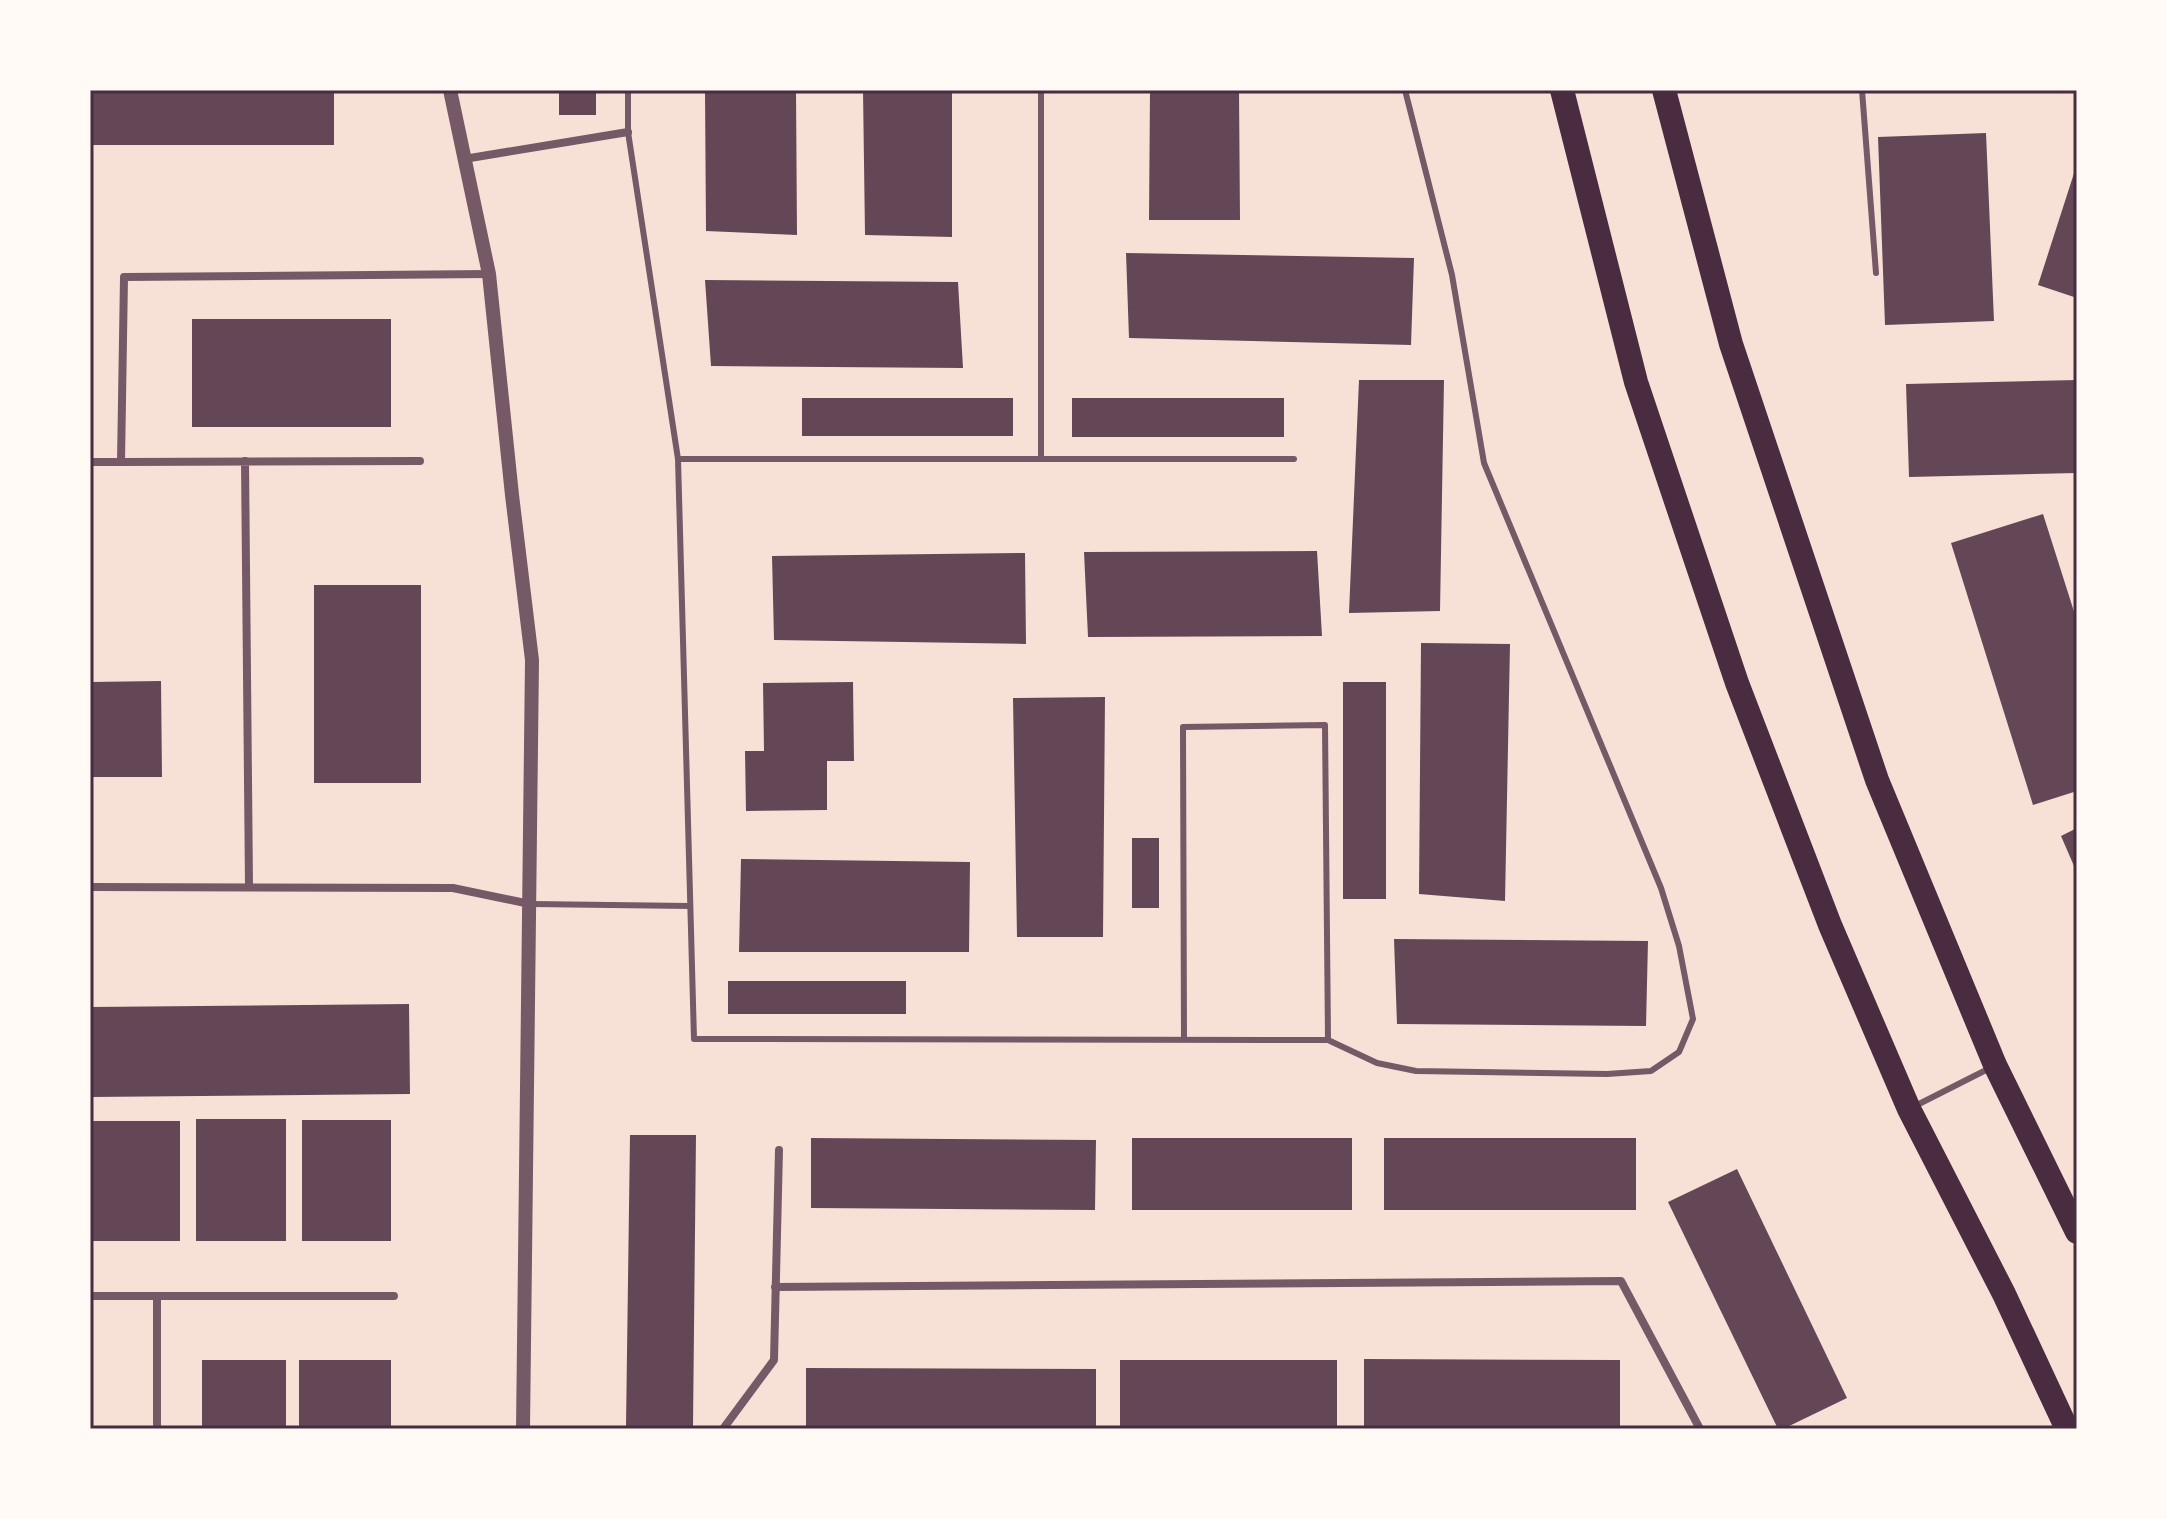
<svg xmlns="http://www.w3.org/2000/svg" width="2167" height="1519" font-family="'Nunito Sans',sans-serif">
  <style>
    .building { fill: #644757 }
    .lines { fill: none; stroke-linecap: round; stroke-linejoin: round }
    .service { stroke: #755966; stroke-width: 6 }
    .minor { stroke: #755966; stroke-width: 8 }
    .tertiary { stroke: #755966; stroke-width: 14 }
    .motorway { stroke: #4a2c40; stroke-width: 24 }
    .neatline { fill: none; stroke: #4a2c40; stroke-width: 3 }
  </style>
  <rect width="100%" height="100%" fill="#f7e1d7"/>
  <!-- building -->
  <path class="building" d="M90 90H334V145H90Z
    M559 90H596V115H559Z
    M705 90H796L797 235 706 231Z
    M863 90H952V237L865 235Z
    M1150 90H1239L1240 220H1149Z
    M1986 133 1994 321 1885 325 1878 137Z
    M2076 167H2077V298L2038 285Z
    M1126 253 1414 258 1411 345 1129 338Z
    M705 280 958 282 963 368 711 366Z
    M192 319H391V427H192Z
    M1359 380H1444L1440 611 1349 613Z
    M2077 380V473L1909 477 1906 384Z
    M802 398H1013V436H802Z
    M1072 398H1284V437H1072Z
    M2043 514 2077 621V791L2033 805 1951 543Z
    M1317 551 1322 636 1088 637 1084 552Z
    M1025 553 1026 644 774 640 772 556Z
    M314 585H421V783H314Z
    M1421 643 1510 644 1505 901 1419 894Z
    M161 681 162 777H90V682Z
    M853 682 854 761H827V810L746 811 745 751H764L763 683Z
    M1343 682H1386V899H1343Z
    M1105 697 1103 937H1017L1013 698Z
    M2077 828V873L2061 836Z
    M1132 838H1159V908H1132Z
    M741 859 970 862 969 952H739Z
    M1394 939 1648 941 1646 1026 1397 1024Z
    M728 981H906V1014H728Z
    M409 1004 410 1094 91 1097 90 1007Z
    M196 1119H286V1241H196Z
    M302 1120H391V1241H302Z
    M91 1121H180V1241H91Z
    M630 1135H696L693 1426H626Z
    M811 1138 1096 1140 1095 1210 811 1208Z
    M1132 1138H1352V1210H1132Z
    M1384 1138H1636V1210H1384Z
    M1737 1169 1847 1398 1783 1429H1778L1668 1202Z
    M1364 1359 1620 1360V1429H1364Z
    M202 1360H286V1429H202Z
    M299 1360H391V1429H299Z
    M1120 1360H1337V1429H1120Z
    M806 1368 1096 1369V1429H806Z"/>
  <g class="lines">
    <!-- service -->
    <path class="service" d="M628 90V132L678 459 694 1039 1328 1040 1377 1063 1416 1071 1607 1074 1651 1071 1679 1052 1693 1019 1679 946 1661 888 1484 463 1452 275 1405 90
      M1041 90V459
      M1864 90H1862L1876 273
      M678 459H1294
      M531 904 690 906
      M1184 1040 1183 727 1325 725 1328 1040
      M1913 1107 1992 1067"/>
    <!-- minor -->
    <path class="minor" d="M464 159 628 132
      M245 461 249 887
      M90 462H121L124 277 489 274
      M121 462 420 461
      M90 887 453 888 530 904
      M775 1287 1621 1281 1700 1429
      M90 1296H394
      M157 1296V1429
      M723 1429 774 1360 779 1150"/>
    <!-- tertiary -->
    <path class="tertiary" d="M450 90 489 274 512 495 532 660 523 1429"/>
    <!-- motorway -->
    <path class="motorway" d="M1562 90 1636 382 1737 683 1830 925 1909 1109 2004 1294 2067 1429
      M1664 90 1731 344 1877 780 1995 1065 2077 1232"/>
  </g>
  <!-- border -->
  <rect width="2167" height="1519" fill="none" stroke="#fffaf5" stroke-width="184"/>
  <rect x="92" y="92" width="1983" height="1335" class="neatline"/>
</svg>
